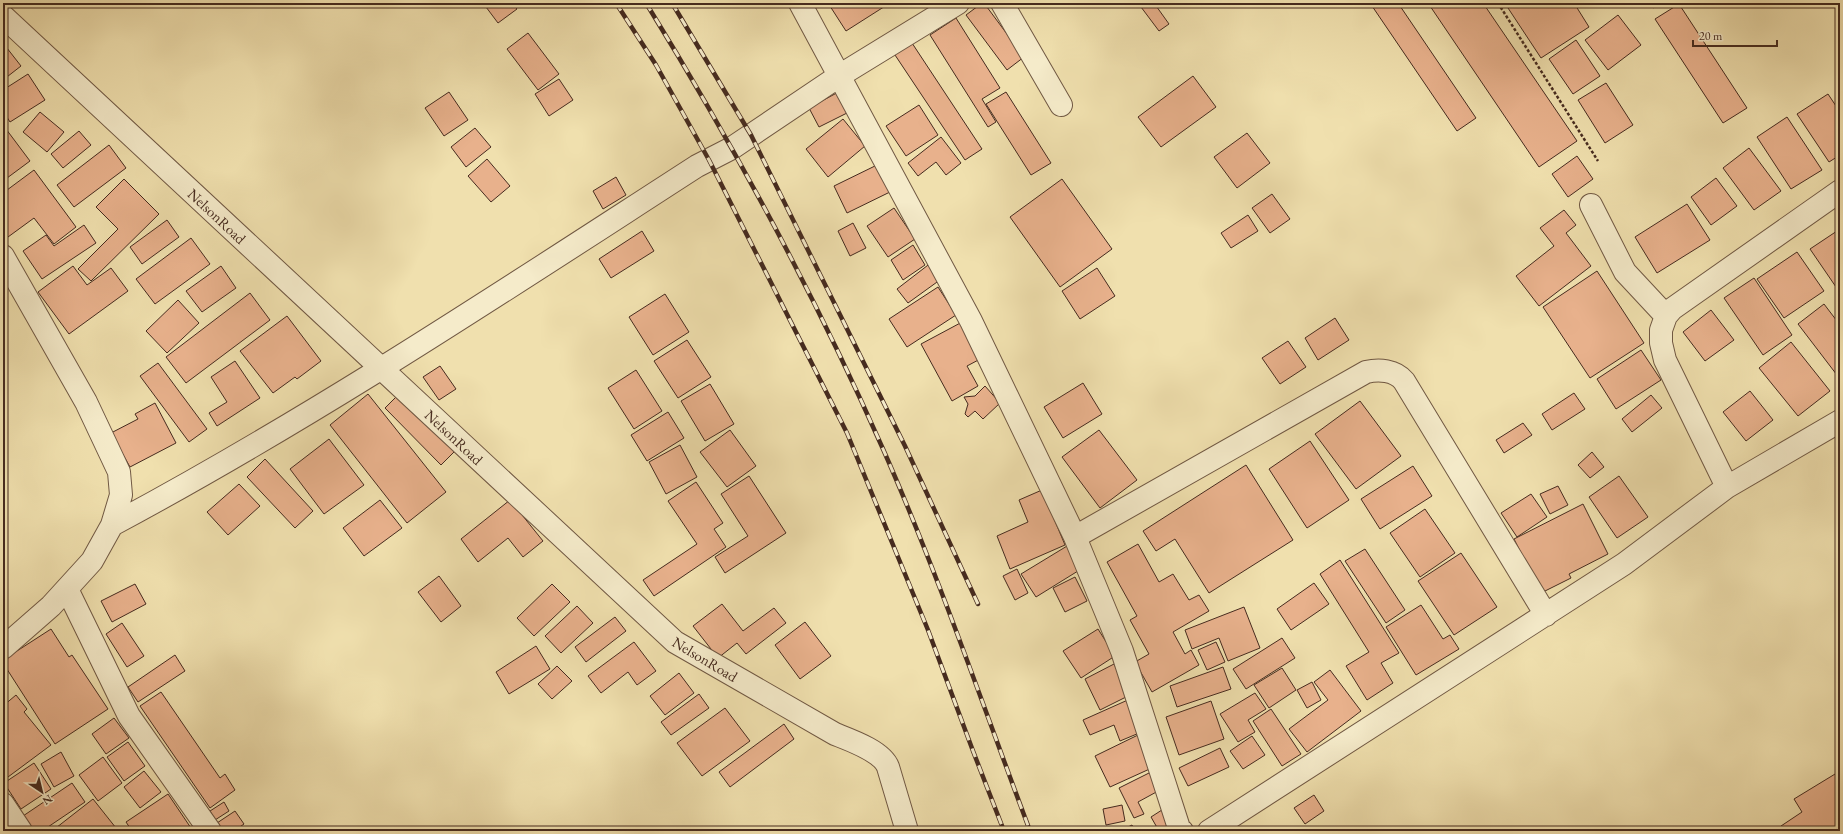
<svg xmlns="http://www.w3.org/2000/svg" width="1843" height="834" font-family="'EB Garamond',serif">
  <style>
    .building { fill: #e8b18c; stroke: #462b1f }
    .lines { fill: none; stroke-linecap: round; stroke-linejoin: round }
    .street-casing { stroke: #705843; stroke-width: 24 }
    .path { stroke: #462b1f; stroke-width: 2.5; stroke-dasharray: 3 2; stroke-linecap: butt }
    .street { stroke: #f5ebca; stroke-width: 22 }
    .rail-casing { stroke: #462b1f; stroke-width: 4.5 }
    .rail { stroke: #f5ebca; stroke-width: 3; stroke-dasharray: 9; stroke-linecap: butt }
    .labels { text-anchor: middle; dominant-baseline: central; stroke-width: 4; stroke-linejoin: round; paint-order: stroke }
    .street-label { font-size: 15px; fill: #462b1f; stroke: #f5ebca }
  </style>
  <rect width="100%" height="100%" fill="#f0e0ae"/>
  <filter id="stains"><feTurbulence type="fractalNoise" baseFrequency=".005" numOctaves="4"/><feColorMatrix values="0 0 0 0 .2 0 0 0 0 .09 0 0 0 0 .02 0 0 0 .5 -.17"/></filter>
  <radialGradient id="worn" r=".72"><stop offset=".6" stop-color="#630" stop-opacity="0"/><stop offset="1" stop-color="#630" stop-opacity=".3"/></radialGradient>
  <!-- building -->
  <path class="building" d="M483 3H512L517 9 498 23Z
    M828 3H890L846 31Z
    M982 3H984L1024 57 1007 70 966 15Z
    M1138 3H1154L1169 24 1159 31Z
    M1231 3H1239L1233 7Z
    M1370 3H1398L1476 118 1457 131Z
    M1428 3H1483L1577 141 1539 167Z
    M1517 3H1574L1589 27 1541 58 1508 8Z
    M1650 3H1660L1653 8Z
    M1679 4 1747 108 1723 123 1655 19Z
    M1618 15 1641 45 1608 70 1585 40Z
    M956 18 1000 88 982 99 996 122 988 127 930 35Z
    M528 33 559 74 538 90 507 49Z
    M910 40 982 149 965 160 893 52Z
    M1576 40 1600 76 1573 94 1549 59Z
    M3 43 21 66 3 80Z
    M28 74 45 100 10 122 3 111V90Z
    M1193 76 1216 107 1161 147 1138 117Z
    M559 79 573 100 549 116 535 94Z
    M1606 83 1633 125 1605 143 1578 100Z
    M844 89 855 109 819 127 809 108Z
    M449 92 468 120 444 136 425 108Z
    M1006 92 1051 163 1031 175 986 104Z
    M1828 94 1840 112V155L1829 162 1797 114Z
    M919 105 938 135 906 156 886 126Z
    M40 112 64 132 47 152 23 132Z
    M1787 117 1822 170 1791 189 1757 137Z
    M843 119 865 146 828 177 806 149Z
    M3 125 30 161 3 181Z
    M475 128 491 147 466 167 451 147Z
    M79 131 91 145 63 168 51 154Z
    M1247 133 1270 163 1237 188 1214 157Z
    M941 137 961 163 946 175 936 162 918 176 908 163Z
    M109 145 126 168 74 207 57 185Z
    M1749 148 1781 191 1754 210 1723 168Z
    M1577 156 1593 179 1568 197 1552 174Z
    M487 159 510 186 491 202 468 176Z
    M879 164 892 191 847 213 834 186Z
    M34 170 76 227 54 244 34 218 8 237 3 231V193Z
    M616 177 626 195 603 209 593 191Z
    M1716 178 1737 206 1711 225 1691 197Z
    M124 179 159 214 91 281 78 269 118 229 96 207Z
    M1062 179 1112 249 1060 287 1010 217Z
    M1272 194 1290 219 1270 233 1252 208Z
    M1687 204 1710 240 1657 273 1635 237Z
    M894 208 915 239 888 257 867 226Z
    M1564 210 1576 225 1566 233 1591 266 1539 306 1516 276 1554 246 1540 228Z
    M1248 215 1258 231 1231 248 1221 233Z
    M167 220 179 237 142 264 130 247Z
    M853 223 866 248 850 256 838 231Z
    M84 225 96 243 42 279 23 251 46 235 54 246Z
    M642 231 654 251 611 278 599 259Z
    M1837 231 1840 236V284L1836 287 1810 249Z
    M191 238 210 264 155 304 136 279Z
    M913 245 925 265 903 280 891 260Z
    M1797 252 1824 291 1784 318 1757 279Z
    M932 262 944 277 908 303 897 289Z
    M73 266 87 285 111 268 128 291 69 334 38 292Z
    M221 266 236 288 202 312 186 291Z
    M1097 268 1115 296 1080 319 1062 291Z
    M1597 271 1644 343 1590 378 1543 307Z
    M1754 278 1792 335 1763 355 1724 298Z
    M938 287 956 315 907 347 889 319Z
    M250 293 270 320 186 383 166 357Z
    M665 294 689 332 653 355 629 317Z
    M178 300 199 323 167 353 146 331Z
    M1824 304 1840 325V379L1798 324Z
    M1711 310 1734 340 1705 361 1683 332Z
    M287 316 321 361 297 379 295 377 273 393 240 351Z
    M1335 318 1349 340 1318 360 1305 338Z
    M964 321 984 357 967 366 978 386 952 401 921 344Z
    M687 340 711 377 678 398 654 361Z
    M1288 341 1306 367 1280 384 1262 358Z
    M1791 342 1830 391 1798 416 1759 368Z
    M1641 350 1661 380 1616 409 1597 379Z
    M235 361 260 398 217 426 209 413 227 402 211 377Z
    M158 363 207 429 189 442 140 376Z
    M440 366 456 389 439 400 423 377Z
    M636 370 662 411 634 429 608 388Z
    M1083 383 1102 414 1063 438 1044 407Z
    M710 384 734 424 705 441 681 401Z
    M985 386 1000 403 983 419 975 411 968 417 965 414 968 404 964 397 975 396Z
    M1750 391 1773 420 1746 441 1723 412Z
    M1574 393 1585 409 1552 430 1542 414Z
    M368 394 446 492 407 523 330 425Z
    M399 394 455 451 441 465 385 408Z
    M1651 395 1662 408 1632 432 1622 419Z
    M1360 401 1401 456 1356 489 1315 434Z
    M155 403 176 443 130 467 111 433 138 419 135 414Z
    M668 412 684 438 647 461 631 435Z
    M1523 423 1532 435 1504 453 1496 440Z
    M730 430 756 466 727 487 700 452Z
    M1099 430 1137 480 1100 508 1062 457Z
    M329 439 364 485 324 514 290 469Z
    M1310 441 1349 500 1307 528 1269 469Z
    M680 445 697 477 666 494 649 462Z
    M1592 452 1604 467 1590 478 1578 465Z
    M265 459 313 511 295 528 247 477Z
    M1246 465 1293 540 1209 593 1175 539 1156 551 1143 531Z
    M1413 466 1432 496 1380 529 1361 499Z
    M749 476 786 533 725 573 715 557 748 536 721 494Z
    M1619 476 1648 517 1617 538 1589 497Z
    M696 482 723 523 714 529 726 547 654 596 643 580 697 544 668 501Z
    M239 484 260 506 228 535 207 512Z
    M1558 486 1568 505 1550 514 1540 494Z
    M1042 490 1065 545 1010 569 997 536 1028 522 1019 500Z
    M1531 494 1547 517 1517 537 1501 513Z
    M380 500 402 528 364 556 343 528Z
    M510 500 543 541 523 557 508 538 478 562 461 539Z
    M1583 504 1608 554 1569 574 1571 578 1541 593 1514 539Z
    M1425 509 1455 553 1420 577 1390 533Z
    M1072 543 1086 566 1036 597 1021 574Z
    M1138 544 1159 582 1173 574 1189 600 1199 595 1209 611 1173 632 1185 654 1191 650 1199 665 1152 692 1135 662 1149 654 1130 620 1137 616 1107 562Z
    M1365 549 1405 610 1386 623 1345 561Z
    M1461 553 1497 607 1454 635 1418 581Z
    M1340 560 1399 653 1381 663 1393 683 1367 700 1346 666 1369 652 1320 574Z
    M1017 569 1028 593 1015 600 1003 576Z
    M439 576 461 606 441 622 418 592Z
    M1075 577 1087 601 1065 612 1053 588Z
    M1314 583 1329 604 1291 630 1277 609Z
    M135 584 146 604 112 622 101 601Z
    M552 584 570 602 534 636 517 618Z
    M722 604 743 631 774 608 786 623 746 654 737 643 718 658 693 626Z
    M1421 605 1443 639 1450 635 1459 649 1416 675 1386 627Z
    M577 606 593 623 561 653 545 636Z
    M1244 607 1260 648 1228 661 1219 638 1192 649 1185 630Z
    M615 617 626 631 586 662 575 647Z
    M805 622 831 656 800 679 775 645Z
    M122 623 144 656 127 667 106 634Z
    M51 629 69 657 72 655 108 709 55 744 3 663V660Z
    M1098 629 1115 656 1081 678 1063 651Z
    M1282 638 1295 658 1246 689 1233 669Z
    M634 642 656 671 637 685 628 672 601 693 588 676Z
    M1216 642 1225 662 1207 670 1198 650Z
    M536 646 550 669 509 694 496 672Z
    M175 655 185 671 138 702 128 687Z
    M1114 664 1130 695 1100 710 1085 679Z
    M557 666 572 681 552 699 538 684Z
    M1223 667 1231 689 1177 707 1170 686Z
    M1282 668 1296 690 1269 708 1254 685Z
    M1330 670 1361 711 1307 752 1289 729 1328 700 1314 682Z
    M679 673 694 693 665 715 650 696Z
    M1312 682 1321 700 1307 708 1297 690Z
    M161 692 220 778 225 774 235 790 210 808 140 706Z
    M1255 693 1266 709 1248 720 1255 732 1238 742 1220 714Z
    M699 694 709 708 671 735 661 722Z
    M16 695 27 709 24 712 51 745 8 777 3 771V706Z
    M1130 699 1144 731 1120 741 1114 725 1090 735 1083 720Z
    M1211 701 1224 739 1179 755 1166 717Z
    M725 708 750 741 702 776 677 743Z
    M1271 709 1301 754 1282 766 1253 721Z
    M114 718 129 738 106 754 92 734Z
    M784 724 794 739 730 787 719 772Z
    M1138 735 1154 767 1110 787 1095 756Z
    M1252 736 1265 755 1243 769 1230 751Z
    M128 742 145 766 124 781 107 757Z
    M1220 748 1229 767 1188 786 1179 768Z
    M61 752 74 776 54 787 41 764Z
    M103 757 122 783 98 801 79 775Z
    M34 763 51 789 21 809 4 783Z
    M144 771 161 792 140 808 124 787Z
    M1840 771V831H1785L1781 826 1802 812 1794 799Z
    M1151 772 1160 790 1138 802 1144 814 1134 818 1119 788Z
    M72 783 85 802 42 831H33L23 816Z
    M168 794 193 831H132L126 822Z
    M1314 795 1324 811 1305 824 1294 808Z
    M93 799 116 828 112 831H52Z
    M224 802 229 811 215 820 210 811Z
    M1122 805 1125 821 1106 825 1103 809Z
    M1165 808 1170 831H1159L1151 817Z
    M235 811 244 824 234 831H217L214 825Z
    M1132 825 1135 831H1120Z
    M664 827 667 831H658Z"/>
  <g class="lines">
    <defs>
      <path id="street" d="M800 3 971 321 1075 537 1122 651 1179 828 1182 831
        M1002 3 1061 105
        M3 16 675 642 835 734C850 740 882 751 888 767L907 831
        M1591 205 1625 272 1666 316
        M3 256 86 402 119 472 121 495 112 525 92 561 51 606 3 648
        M1727 487 1840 421
        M112 525C314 417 505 290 697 166L732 148 839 76 958 3
        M1075 537 1366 372C1379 369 1395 370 1404 381L1546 615
        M67 589 129 716 210 831
        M3 804 21 831
        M1209 831 1624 564 1727 487 1665 360 1661 343V330L1666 316 1672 309 1840 191"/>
    </defs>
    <!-- street casing -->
    <use href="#street" class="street-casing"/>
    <!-- path -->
    <path class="path" d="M1498 3 1598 161"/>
    <!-- street -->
    <use href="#street" class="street"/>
    <defs>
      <path id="rail" d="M616 3 656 65 709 160 847 433 928 630 973 751 1004 831
        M646 3C734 146 815 295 883 449 938 574 982 703 1030 831
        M672 3 751 135 905 446 978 604"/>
    </defs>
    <!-- rail casing -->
    <use href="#rail" class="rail-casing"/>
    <!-- rail -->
    <use href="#rail" class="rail"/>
  </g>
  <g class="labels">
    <!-- street labels -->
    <g class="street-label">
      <text transform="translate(217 216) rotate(43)">NelsonRoad</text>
      <text transform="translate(454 437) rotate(43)">NelsonRoad</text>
      <text transform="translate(705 659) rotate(31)">NelsonRoad</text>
    </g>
  </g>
  <!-- margin -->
  <rect width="1843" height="834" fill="none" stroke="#f0e0ae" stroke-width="16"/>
  <rect x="4" y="4" width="1835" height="826" fill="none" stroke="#462b1f" stroke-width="2"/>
  <rect x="8" y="8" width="1827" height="818" fill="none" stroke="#462b1f"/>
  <!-- north arrow -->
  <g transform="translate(42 792) rotate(145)" stroke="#f5ebca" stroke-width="3" paint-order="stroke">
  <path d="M0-3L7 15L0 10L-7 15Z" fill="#462b1f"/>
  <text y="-6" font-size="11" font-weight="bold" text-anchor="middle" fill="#462b1f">N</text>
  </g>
  <!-- scale -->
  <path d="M1693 40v6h84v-6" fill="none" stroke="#462b1f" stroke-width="2"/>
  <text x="1699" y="40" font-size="12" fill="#462b1f" stroke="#f5ebca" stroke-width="3" paint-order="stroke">20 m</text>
  <rect width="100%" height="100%" filter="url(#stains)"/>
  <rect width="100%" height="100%" fill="url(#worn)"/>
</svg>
